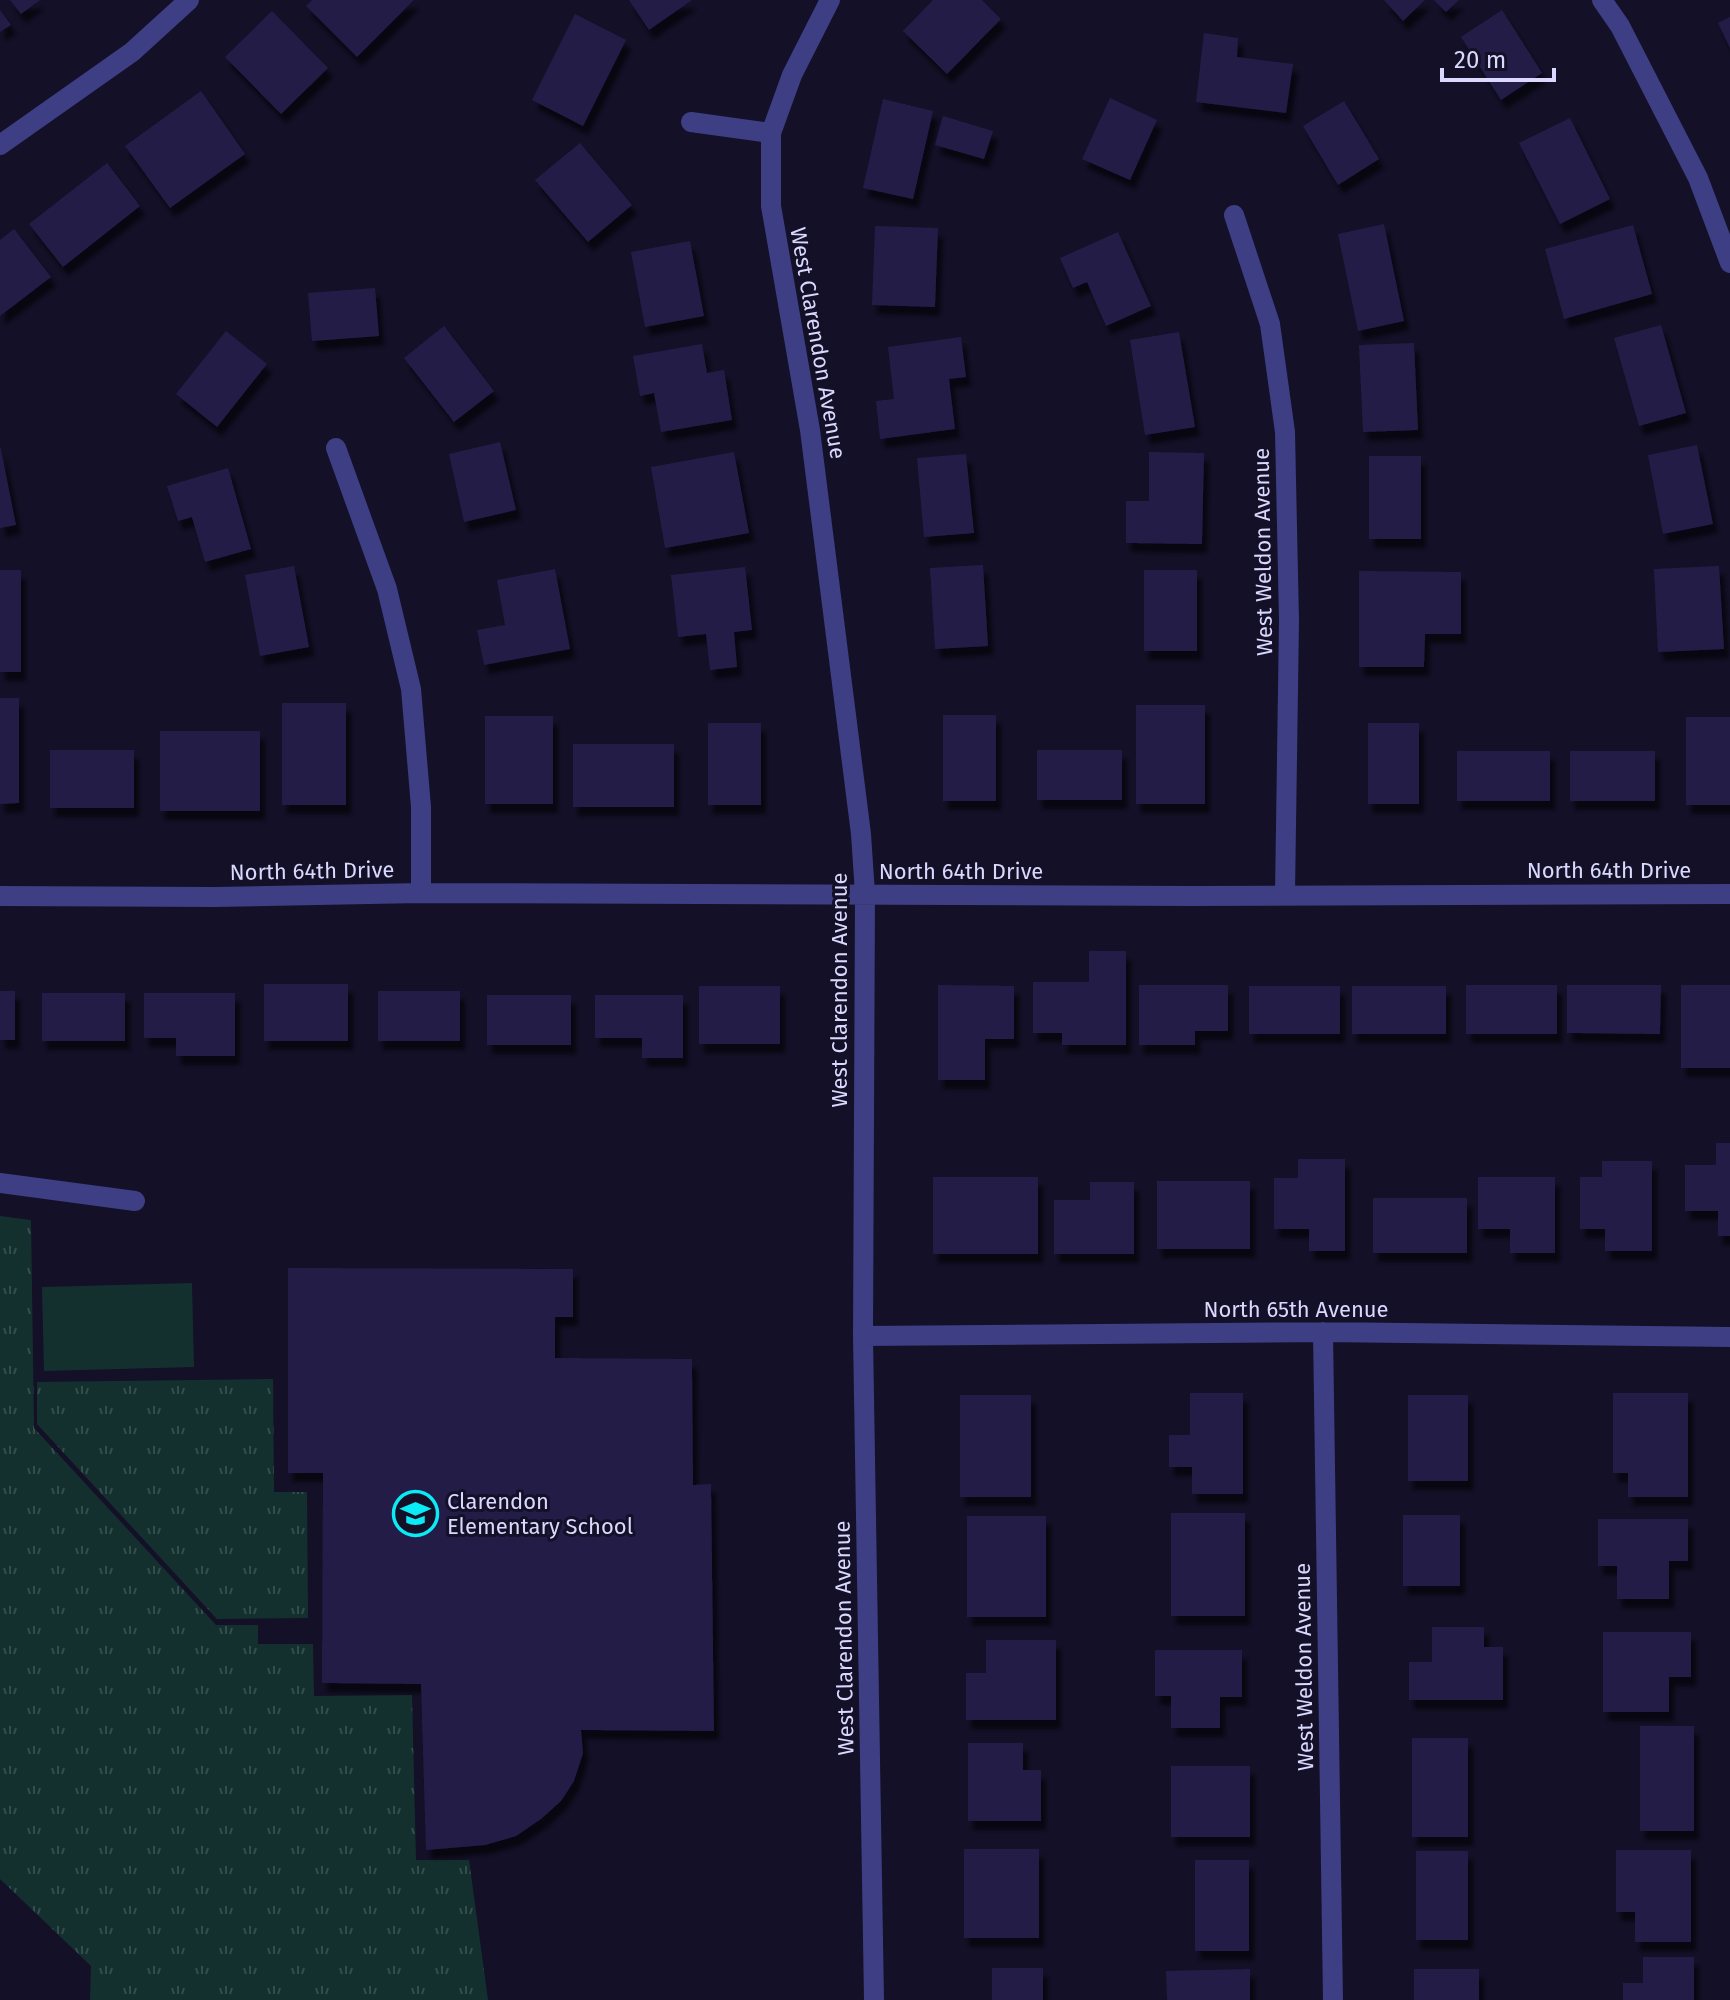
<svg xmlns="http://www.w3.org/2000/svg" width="1730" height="2000" font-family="'Fira Sans',sans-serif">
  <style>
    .green { fill: #14302e }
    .park { fill: url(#park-tufts) }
    .building { fill: #231d47; filter: url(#shadow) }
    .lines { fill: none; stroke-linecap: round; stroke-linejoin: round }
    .minor { stroke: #3d3e84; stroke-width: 20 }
    .labels { text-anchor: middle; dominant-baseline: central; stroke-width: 6; stroke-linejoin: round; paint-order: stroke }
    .street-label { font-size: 22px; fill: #dad8fe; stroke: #131027 }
    .poi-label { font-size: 22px; fill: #dad8fe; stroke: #131027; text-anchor: start }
  </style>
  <defs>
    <pattern id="park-tufts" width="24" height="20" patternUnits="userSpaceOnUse" patternTransform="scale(2)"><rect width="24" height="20" fill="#14302e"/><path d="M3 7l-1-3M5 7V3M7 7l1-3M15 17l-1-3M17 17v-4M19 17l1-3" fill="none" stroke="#364d4d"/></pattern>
    <filter id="shadow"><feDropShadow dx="5" dy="9" stdDeviation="2" flood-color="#0009"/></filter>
  </defs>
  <rect width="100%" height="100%" fill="#131027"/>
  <!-- green -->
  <path class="green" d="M192 1283 194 1367 44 1371 42 1287Z"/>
  <!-- park -->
  <path class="park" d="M0 1216 31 1220 34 1428 216 1625H258V1644H313L314 1696 412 1695 416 1860H469L488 2000H90L91 1966 0 1879Z
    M273 1379 274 1492H307L308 1618 217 1619 37 1424V1382Z"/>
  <!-- building -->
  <path class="building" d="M10 0H40L21 14Z
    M312 0H414L357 57 306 6Z
    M629 0H692L649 30Z
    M933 0H982L1001 19 947 74 903 31Z
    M1384 0H1425L1403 21Z
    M1434 0H1459L1446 12Z
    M0 10 11 25 0 32Z
    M1502 10 1542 73 1501 100 1461 37Z
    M272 11 328 68 281 114 225 57Z
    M575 14 626 40 583 126 532 100Z
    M1730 17V48L1718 23Z
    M1204 33 1238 38 1237 57 1293 64 1286 113 1196 102Z
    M201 91 245 154 170 208 125 146Z
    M1110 98 1157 120 1130 180 1082 159Z
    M883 99 933 111 913 199 863 188Z
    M1344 101 1379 159 1338 185 1303 126Z
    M943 116 993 131 984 159 935 145Z
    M1570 118 1610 199 1560 224 1519 143Z
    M580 143 632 205 588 242 535 180Z
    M107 163 140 206 63 267 29 224Z
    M1384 224 1404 321 1358 331 1338 234Z
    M1633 225 1652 294 1564 319 1545 249Z
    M875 226 938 228 935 307 872 305Z
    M14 229 51 277 0 316V240Z
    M1118 232 1151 306 1106 326 1087 282 1073 288 1060 258Z
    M690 241 704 316 645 327 631 252Z
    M375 288 379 336 312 341 308 293Z
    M1661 325 1686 413 1639 426 1614 338Z
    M444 326 494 391 454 422 404 358Z
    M226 331 267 364 217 427 176 394Z
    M1179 332 1195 427 1145 435 1130 340Z
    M961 337 966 377 949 379 955 429 880 439 876 401 894 399 888 347Z
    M1414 343 1418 430 1363 432 1359 345Z
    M702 344 707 373 724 370 732 420 661 432 654 393 640 396 633 356Z
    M500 442 516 510 464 522 449 454Z
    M0 445 16 525 0 528Z
    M1697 445 1713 524 1663 534 1648 455Z
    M734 452 749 533 665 548 651 467Z
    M1149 452 1204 453 1202 544 1126 543V501H1149Z
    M966 454 974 533 924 537 917 458Z
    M1369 456H1421V539H1369Z
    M228 468 251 549 205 562 192 517 178 521 167 486Z
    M983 565 988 646 935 649 930 568Z
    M294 566 309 647 260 656 245 575Z
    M1719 566 1724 649 1658 652 1654 569Z
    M745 567 752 630 734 632 737 667 710 670 706 634 678 637 671 575Z
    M555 569 570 649 484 665 477 630 505 625 497 580Z
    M0 570H21V672H0Z
    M1144 570H1197V651H1144Z
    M1359 571 1461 572V634H1425L1424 667H1359Z
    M0 698H19V803L0 804Z
    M282 703H346V805H282Z
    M1136 705H1205V804H1136Z
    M943 715H996V801H943Z
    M485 716H553V804H485Z
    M1686 717H1730V805H1686Z
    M708 723H761V805H708Z
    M1368 723H1419V804H1368Z
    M160 731H260V811H160Z
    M573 744H674V807H573Z
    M50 750H134V808H50Z
    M1037 750H1122V800H1037Z
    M1457 751H1550V801H1457Z
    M1570 751H1655V801H1570Z
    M1089 951H1126V1045H1062V1033H1033V982H1089Z
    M264 984H348V1041H264Z
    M938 985 1014 986V1039H985V1080H938Z
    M1139 985H1228V1031H1195V1045H1139Z
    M1466 985H1557V1034H1466Z
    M1567 985H1661L1660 1034 1567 1033Z
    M1681 985H1730V1068H1681Z
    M699 986H780V1044H699Z
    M1249 986H1340V1034H1249Z
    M1352 986H1446V1034H1352Z
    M0 991H15V1040H0Z
    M378 991H460V1041H378Z
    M42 993H125V1041H42Z
    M144 993H235V1056H176V1038H144Z
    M487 995H571V1045H487Z
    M595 995H683V1058H642V1038H595Z
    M1716 1143H1730V1236H1718V1211H1685V1165H1716Z
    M1298 1159H1345V1251H1309V1229H1274V1178H1298Z
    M1602 1161H1652V1251H1605V1229H1580V1177H1602Z
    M933 1177H1038V1254H933Z
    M1478 1177H1555V1253H1510V1229H1478Z
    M1157 1181H1250V1249H1157Z
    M1090 1182H1134V1254H1054V1200H1090Z
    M1373 1198H1467V1253H1373Z
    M288 1268 573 1269V1317H555V1358L692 1359 693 1485 711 1484 714 1731 581 1730 583 1753 574 1781 561 1801 541 1819 516 1836 485 1845 426 1850 421 1684 322 1683 323 1473H288Z
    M1190 1393H1243V1494H1192V1467H1169V1435H1190Z
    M1613 1393H1688V1497H1628V1473H1613Z
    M960 1395H1031V1497H960Z
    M1408 1395H1468V1481H1408Z
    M1171 1513H1245V1616H1171Z
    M1403 1515H1460V1586H1403Z
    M967 1516H1046V1617H967Z
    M1598 1519H1688V1561H1669V1599H1617V1566H1598Z
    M1432 1627H1484V1647H1503V1700H1409V1662H1432Z
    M1603 1632H1691V1677H1669V1712H1603Z
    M986 1640H1056V1720H966V1673H986Z
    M1155 1650H1242V1697H1220V1728H1171V1696H1155Z
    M1640 1726H1694V1831H1640Z
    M1412 1738H1468V1837H1412Z
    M968 1743H1023V1770H1041V1821H968Z
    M1171 1766H1250V1837H1171Z
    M964 1849H1039V1938H964Z
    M1616 1850H1691V1942H1635V1912H1616Z
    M1416 1851H1468V1940H1416Z
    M1195 1860H1249V1951H1195Z
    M1643 1957H1694V2000H1623V1983H1643Z
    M992 1968H1043V2000H992Z
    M1250 1969V2000H1167L1166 1971Z
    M1414 1969H1479V2000H1414Z"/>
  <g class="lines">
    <!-- minor -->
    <path class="minor" d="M830 0 792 75 771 133V206L810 430 861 834 865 894 863 1336 874 2000
      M1602 0 1620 26 1698 178 1730 263
      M691 122 771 133
      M0 145 132 52 189 0
      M1234 215 1270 324 1285 432 1289 621 1285 894
      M336 448 387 589 411 689 421 807V893
      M0 896 215 897 421 893 1191 896 1730 894
      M0 1183 135 1201
      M1323 1332 1333 2000
      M863 1336 1323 1332 1730 1337"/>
  </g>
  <!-- icons -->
  <defs>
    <symbol id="school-ring" viewBox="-11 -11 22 22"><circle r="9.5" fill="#131027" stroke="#0bebf6" stroke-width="1.5"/><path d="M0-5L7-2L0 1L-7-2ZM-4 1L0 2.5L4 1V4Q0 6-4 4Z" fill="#0bebf6"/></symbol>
  </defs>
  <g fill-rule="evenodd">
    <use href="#school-ring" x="390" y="1488" width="51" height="51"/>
  </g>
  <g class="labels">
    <!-- street labels -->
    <g class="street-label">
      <text transform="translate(818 343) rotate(80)">West Clarendon Avenue</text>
      <text transform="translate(1263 552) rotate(-91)">West Weldon Avenue</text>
      <text x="1609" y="870">North 64th Drive</text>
      <text transform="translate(312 871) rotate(-1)">North 64th Drive</text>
      <text x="961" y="871">North 64th Drive</text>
      <text transform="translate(839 990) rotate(-90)">West Clarendon Avenue</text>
      <text x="1296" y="1309">North 65th Avenue</text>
      <text transform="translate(844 1638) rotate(-91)">West Clarendon Avenue</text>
      <text transform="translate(1304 1667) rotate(-91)">West Weldon Avenue</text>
    </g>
    <!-- poi labels -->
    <g class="poi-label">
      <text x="447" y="1501">Clarendon<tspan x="447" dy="25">Elementary School</tspan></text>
    </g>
  </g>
  <!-- scale -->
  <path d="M1442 68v12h112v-12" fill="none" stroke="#dad8fe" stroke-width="4"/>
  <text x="1454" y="68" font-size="24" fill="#dad8fe" stroke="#131027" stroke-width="6" paint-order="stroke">20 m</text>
</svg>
